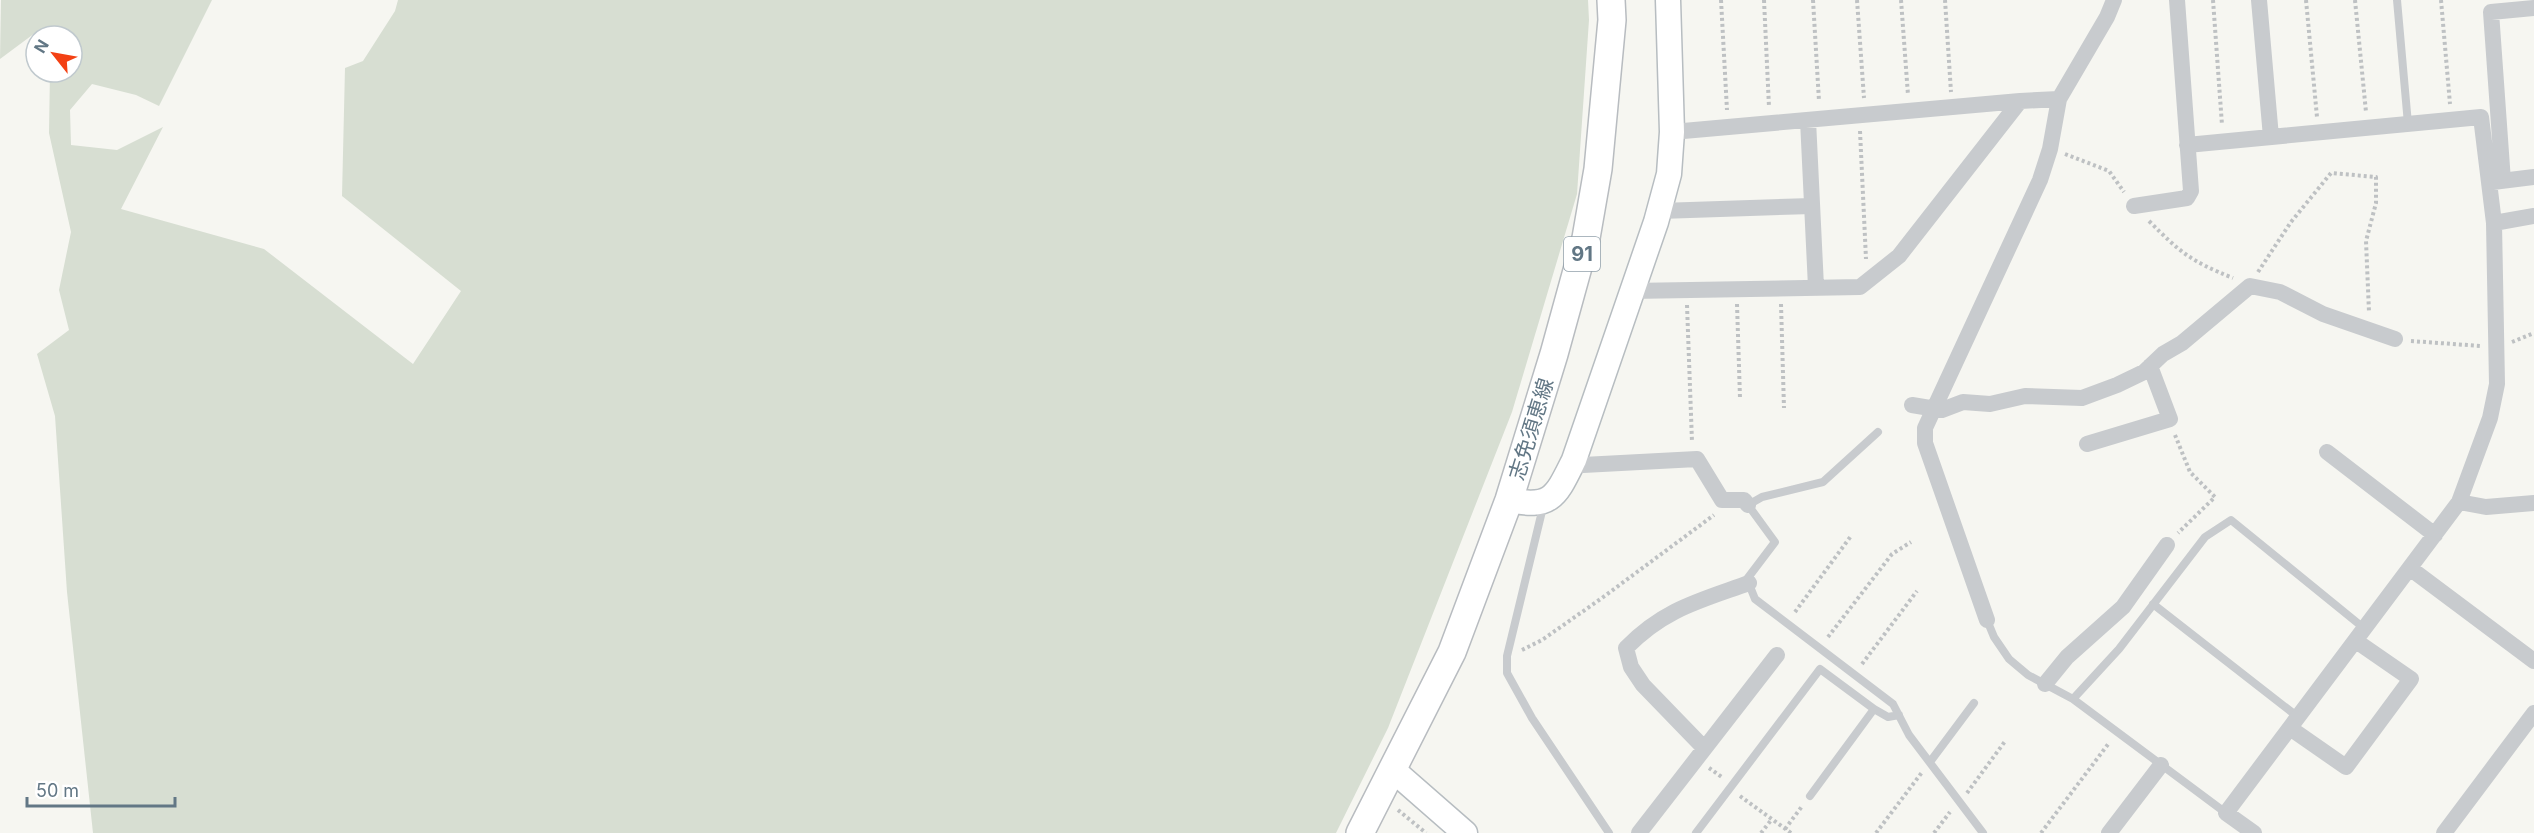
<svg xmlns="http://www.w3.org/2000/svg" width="2534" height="833" font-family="Inter,'Noto Sans JP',sans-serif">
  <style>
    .green { fill: #d7ded2 }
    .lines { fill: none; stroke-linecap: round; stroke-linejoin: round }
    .secondary-casing { stroke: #b7bdc1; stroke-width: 27 }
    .primary-casing { stroke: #b8bcc0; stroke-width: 30 }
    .path { stroke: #bec1c3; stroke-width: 4; stroke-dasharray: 3 3; stroke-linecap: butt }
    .lane { stroke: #c8cbce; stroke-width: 8 }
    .street { stroke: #c8cbce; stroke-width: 16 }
    .secondary { stroke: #fff; stroke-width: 24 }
    .primary { stroke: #fff; stroke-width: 27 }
    .labels { text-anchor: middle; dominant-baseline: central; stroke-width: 6; stroke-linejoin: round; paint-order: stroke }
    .shield { fill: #fff; stroke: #91a0aa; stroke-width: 1.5 }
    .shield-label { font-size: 20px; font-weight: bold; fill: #627785 }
    .street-label { font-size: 21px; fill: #627785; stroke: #fff }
  </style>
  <rect width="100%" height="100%" fill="#f6f6f1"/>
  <!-- green -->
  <path class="green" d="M1 0H212L159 106 136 95 92 84 70 110 71 145 117 150 163 127 121 209 264 249 413 364 461 291 342 196 345 68 363 61 395 11 398 0H1588L1589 20 1577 194 1512 412 1388 728 1336 833H93L67 592 55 416 37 354 69 330 59 290 71 232 49 133 50 72H72V36H38L35 33 0 59Z"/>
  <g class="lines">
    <defs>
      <path id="secondary" d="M1509 500C1552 509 1556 496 1574 460L1656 222 1669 174 1672 132 1668 0
        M1393 770 1465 833"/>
      <path id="primary" d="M1360 833 1452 652 1509 500 1554 354 1586 238 1598 169 1612 20 1611 0"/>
    </defs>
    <!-- secondary casing -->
    <use href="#secondary" class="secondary-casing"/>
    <!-- primary casing -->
    <use href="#primary" class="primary-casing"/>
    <!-- path -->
    <path class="path" d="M1721 0 1727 110
      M1764 0 1769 107
      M1813 0 1819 101
      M1857 0 1864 98
      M1901 0 1908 95
      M1945 0 1951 92
      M2213 0 2222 125
      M2306 0 2317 117
      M2355 0 2366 112
      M2441 0 2450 104
      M1860 131 1866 259
      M2065 154 2109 171 2124 192
      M2149 221C2180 252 2190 261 2233 278
      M2258 272 2291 222 2331 173 2376 177V203L2366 241 2369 312
      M1737 304 1740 398
      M1781 304 1784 408
      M1687 305 1692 442
      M2411 341 2481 346
      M2512 342 2534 333
      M2175 435 2190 472 2215 497 2178 533
      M1795 612 1851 536
      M1828 637 1892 554 1911 542
      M1522 650 1542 640 1602 598 1714 515
      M1862 664 1917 591
      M1709 768 1723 778
      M1967 793 2006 740
      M1740 796 1791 833
      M1398 810 1426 833
      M1785 829 1803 805
      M1761 833 1772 819
      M1876 833 1923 771
      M1934 833 1950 812
      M2041 833 2109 743"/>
    <!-- lane -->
    <path class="lane" d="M2397 0 2408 124
      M1878 432 1823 482 1762 497 1748 505 1775 542 1747 579 1755 599 1893 704 1909 735 1983 833
      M1544 503 1507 656V673L1532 718 1609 833
      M2153 604 2298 717
      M1987 620 1994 637 2009 659 2028 675 2073 699 2226 813
      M2073 699 2119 649 2205 537 2231 520 2365 629
      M1930 762 1974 703
      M1810 796 1874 709
      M1696 833 1820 669 1874 709 1888 717 1899 715"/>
    <!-- street -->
    <path class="street" d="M2259 0 2271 137
      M1808 120 1816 287
      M1672 132 2020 101
      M2187 145 2481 117 2494 223
      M2503 181 2491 12 2534 8
      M2493 182 2534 177
      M2134 206 2187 198 2191 191 2177 0
      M1660 211 1812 206
      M1631 291 1860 287 1899 256 2020 101 2059 99
      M1912 405 1942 410 1963 402 1990 404 2025 396 2082 398 2117 385 2144 372 2163 354 2182 343 2250 286 2280 292 2323 314 2395 339
      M2087 444 2170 419 2150 366
      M2327 452 2435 535
      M1574 460 1583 465 1697 459 1722 500H1744L1748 505
      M2459 502 2486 507 2534 503
      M2411 569 2534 661
      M1987 620 1925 443V428L2040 180 2050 149 2059 99 2107 17 2114 0
      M2045 684 2067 657 2123 607 2167 545
      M2290 728 2346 767 2411 679 2356 641
      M1704 748 1643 685 1631 667 1626 648C1664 609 1699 601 1749 583
      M1639 833 1777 655
      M2109 833 2161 765
      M2254 833 2226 813 2459 502 2490 418 2497 384 2494 223 2534 216
      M2444 833 2534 713"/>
    <!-- secondary -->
    <use href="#secondary" class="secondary"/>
    <!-- primary -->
    <use href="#primary" class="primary"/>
  </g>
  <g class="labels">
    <!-- shield labels -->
    <rect class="shield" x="1564" y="237" width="36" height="34" rx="4.5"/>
    <g class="shield-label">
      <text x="1582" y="254">91</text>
    </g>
    <!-- street labels -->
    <g class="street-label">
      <text transform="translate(1531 429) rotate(-73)">志免須恵線</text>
    </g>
  </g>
  <!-- north arrow -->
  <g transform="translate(54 54) rotate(301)"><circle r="28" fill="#ffffff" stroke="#c0c9ce" stroke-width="1.5"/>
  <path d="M0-4.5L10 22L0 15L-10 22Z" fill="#f34114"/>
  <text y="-9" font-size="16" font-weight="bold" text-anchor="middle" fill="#627785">N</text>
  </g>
  <!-- scale -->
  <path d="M27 797v9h148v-9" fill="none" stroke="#627785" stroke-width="3"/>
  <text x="36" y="797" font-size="18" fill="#627785" stroke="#ffffff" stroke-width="4.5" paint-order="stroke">50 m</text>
</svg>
